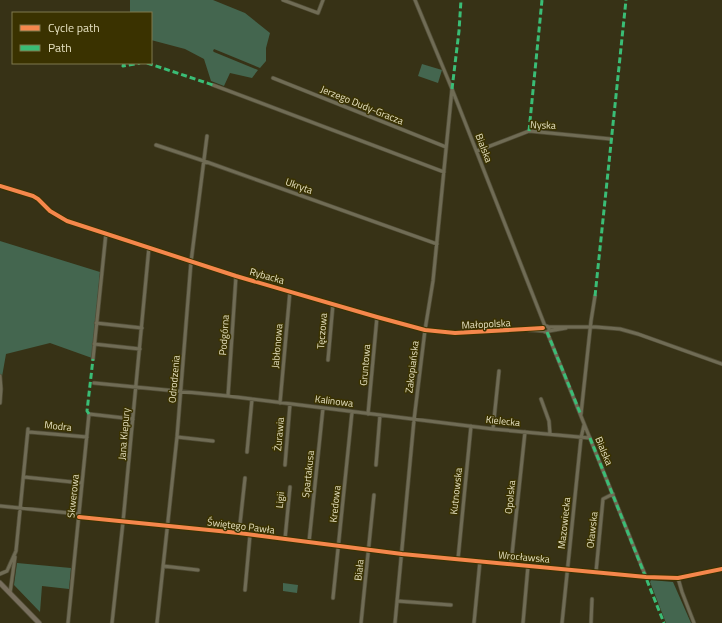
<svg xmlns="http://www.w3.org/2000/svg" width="722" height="623" font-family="'Titillium Web',sans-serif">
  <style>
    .green { fill: #44664f }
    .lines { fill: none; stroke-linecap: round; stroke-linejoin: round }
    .minor-casing { stroke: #524e38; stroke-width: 4.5 }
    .primary-casing { stroke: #524e38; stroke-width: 6 }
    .minor { stroke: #706c55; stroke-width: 3 }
    .primary { stroke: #786f5e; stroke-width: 4.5 }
    .quiet { stroke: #3abd76; stroke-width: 3; stroke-dasharray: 6 3; stroke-linecap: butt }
    .cycleway-casing { stroke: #3a3200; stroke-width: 6 }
    .cycleway { stroke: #f5874c; stroke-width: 4 }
    .labels { text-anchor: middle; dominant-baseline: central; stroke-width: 3; stroke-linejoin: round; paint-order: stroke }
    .street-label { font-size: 10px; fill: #e6e1c0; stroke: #3a3200 }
  </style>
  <rect width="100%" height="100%" fill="#373216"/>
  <!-- green -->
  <path class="green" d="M130 0H213L245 13 270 33 266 48V61L260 68 214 49 213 51 214 52 258 70 252 78 230 73 224 86 211 81 204 59 185 49 151 40V13H130Z
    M422 64 442 70 438 83 418 76Z
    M0 241 100 272 92 358 50 343 6 354 0 388Z
    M17 563 71 568 69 589 42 586 40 612 14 585Z
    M651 580 673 582 691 623H666L650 582Z
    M283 583 298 585 297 593 283 591Z"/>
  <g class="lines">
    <defs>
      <path id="minor" d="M283 0 318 13 323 0
        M415 0 452 89 545 326
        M273 78 446 147
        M213 85 444 172
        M156 145 204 161 437 244
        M477 151 529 131 611 139
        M0 186 33 196 38 199 50 211 67 221 236 276 377 317 425 330 455 333 543 328
        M96 323 142 328
        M543 329a3 3 0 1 1 6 0a3 3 0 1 1-6 0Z
        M549 327H596L620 329 638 334 722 364
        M528 330 544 331
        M549 331 566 328
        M547 332 646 577
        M94 344 140 349
        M93 359 106 233
        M328 360 333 304
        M0 376 1 389 0 403
        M94 383 228 396 493 429 590 438
        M228 396 236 276
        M541 399 549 421 550 434
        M280 403 290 291
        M368 414 377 317
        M581 414 591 321 595 296
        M493 429 499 371
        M29 432 87 437
        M177 437 213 441
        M247 452 252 399
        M285 465 290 404
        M376 465 380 415
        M24 477 82 483
        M0 506 79 514
        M79 517 239 533 402 554 646 577 678 578 722 569
        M239 533 245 478
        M285 539 290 487
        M309 542 323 408
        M458 559 471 426
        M511 564 525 432
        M163 566 198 570
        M596 572 603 499 613 494
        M0 574 7 571 16 551 28 429
        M678 578 682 592 694 623
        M245 590 250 535
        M10 593 15 557
        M333 598 352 412
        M397 601 451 605
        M68 623 89 414 133 419
        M112 623 123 522 149 247
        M157 623 177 437 191 262 207 136
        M361 623 374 495
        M395 623 414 420 425 330 433 281 452 89
        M474 623 480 561
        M523 623 528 566
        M562 623 581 438 584 425
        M591 623 592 599"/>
      <path id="primary" d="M0 583 39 623"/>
    </defs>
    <!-- minor casing -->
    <use href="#minor" class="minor-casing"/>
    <!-- primary casing -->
    <use href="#primary" class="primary-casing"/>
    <!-- minor -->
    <use href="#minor" class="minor"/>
    <!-- primary -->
    <use href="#primary" class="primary"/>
    <!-- quiet -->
    <path class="quiet" d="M124 63 123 66 140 63
      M147 63 213 85
      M452 89 459 31 461 0
      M529 131 542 0
      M595 296 626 0
      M547 332 581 415
      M89 414 87 411 93 359
      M590 438 664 623"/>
    <defs>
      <path id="cycleway" d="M0 186 33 196 38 199 50 211 67 221 236 276 377 317 425 330 455 333 543 328
        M79 517 239 533 402 554 646 577 678 578 722 569"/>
    </defs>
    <!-- cycleway casing -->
    <use href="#cycleway" class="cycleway-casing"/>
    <!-- cycleway -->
    <use href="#cycleway" class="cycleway"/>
  </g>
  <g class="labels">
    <!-- street labels -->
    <g class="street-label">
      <text transform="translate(362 105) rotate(22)">Jerzego Dudy-Gracza</text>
      <text transform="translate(543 125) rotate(2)">Nyska</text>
      <text transform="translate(484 148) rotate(69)">Bialska</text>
      <text transform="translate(299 186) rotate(20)">Ukryta</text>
      <text transform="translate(267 276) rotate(16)">Rybacka</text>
      <text transform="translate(486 324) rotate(-3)">Małopolska</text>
      <text transform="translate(322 331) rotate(-85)">Tęczowa</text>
      <text transform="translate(224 335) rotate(-86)">Podgórna</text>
      <text transform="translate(277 346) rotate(-85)">Jabłonowa</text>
      <text transform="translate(365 365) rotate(-85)">Gruntowa</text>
      <text transform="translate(412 367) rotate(-83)">Zakopiańska</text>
      <text transform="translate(174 379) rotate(-85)">Odrodzenia</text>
      <text transform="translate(334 401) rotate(7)">Kalinowa</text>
      <text transform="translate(503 421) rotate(6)">Kielecka</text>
      <text transform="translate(58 426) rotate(6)">Modra</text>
      <text transform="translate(124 434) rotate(-85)">Jana Kiepury</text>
      <text transform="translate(279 434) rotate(-85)">Żurawia</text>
      <text transform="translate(604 451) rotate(67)">Bialska</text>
      <text transform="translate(308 474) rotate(-84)">Spartakusa</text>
      <text transform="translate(456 491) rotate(-84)">Kutnowska</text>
      <text transform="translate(73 496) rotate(-84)">Skwerowa</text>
      <text transform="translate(510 497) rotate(-84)">Opolska</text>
      <text transform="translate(280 500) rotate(-85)">Ligii</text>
      <text transform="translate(335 504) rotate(-84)">Kredowa</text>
      <text transform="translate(564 523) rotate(-84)">Mazowiecka</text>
      <text transform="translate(241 526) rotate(7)">Świętego Pawła</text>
      <text transform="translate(592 530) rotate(-84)">Oławska</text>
      <text transform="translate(524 557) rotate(5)">Wrocławska</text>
      <text transform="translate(359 570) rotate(-84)">Biała</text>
    </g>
  </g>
  <!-- legend -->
  <rect x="12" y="12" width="140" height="52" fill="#3a3200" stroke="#7f784d"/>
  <rect x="20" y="25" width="20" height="6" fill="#f5874c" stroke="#7f784d"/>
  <text x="48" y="32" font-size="12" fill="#e6e1c0">Cycle path</text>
  <rect x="20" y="45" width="20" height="6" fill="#3abd76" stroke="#7f784d"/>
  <text x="48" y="52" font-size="12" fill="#e6e1c0">Path</text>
</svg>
